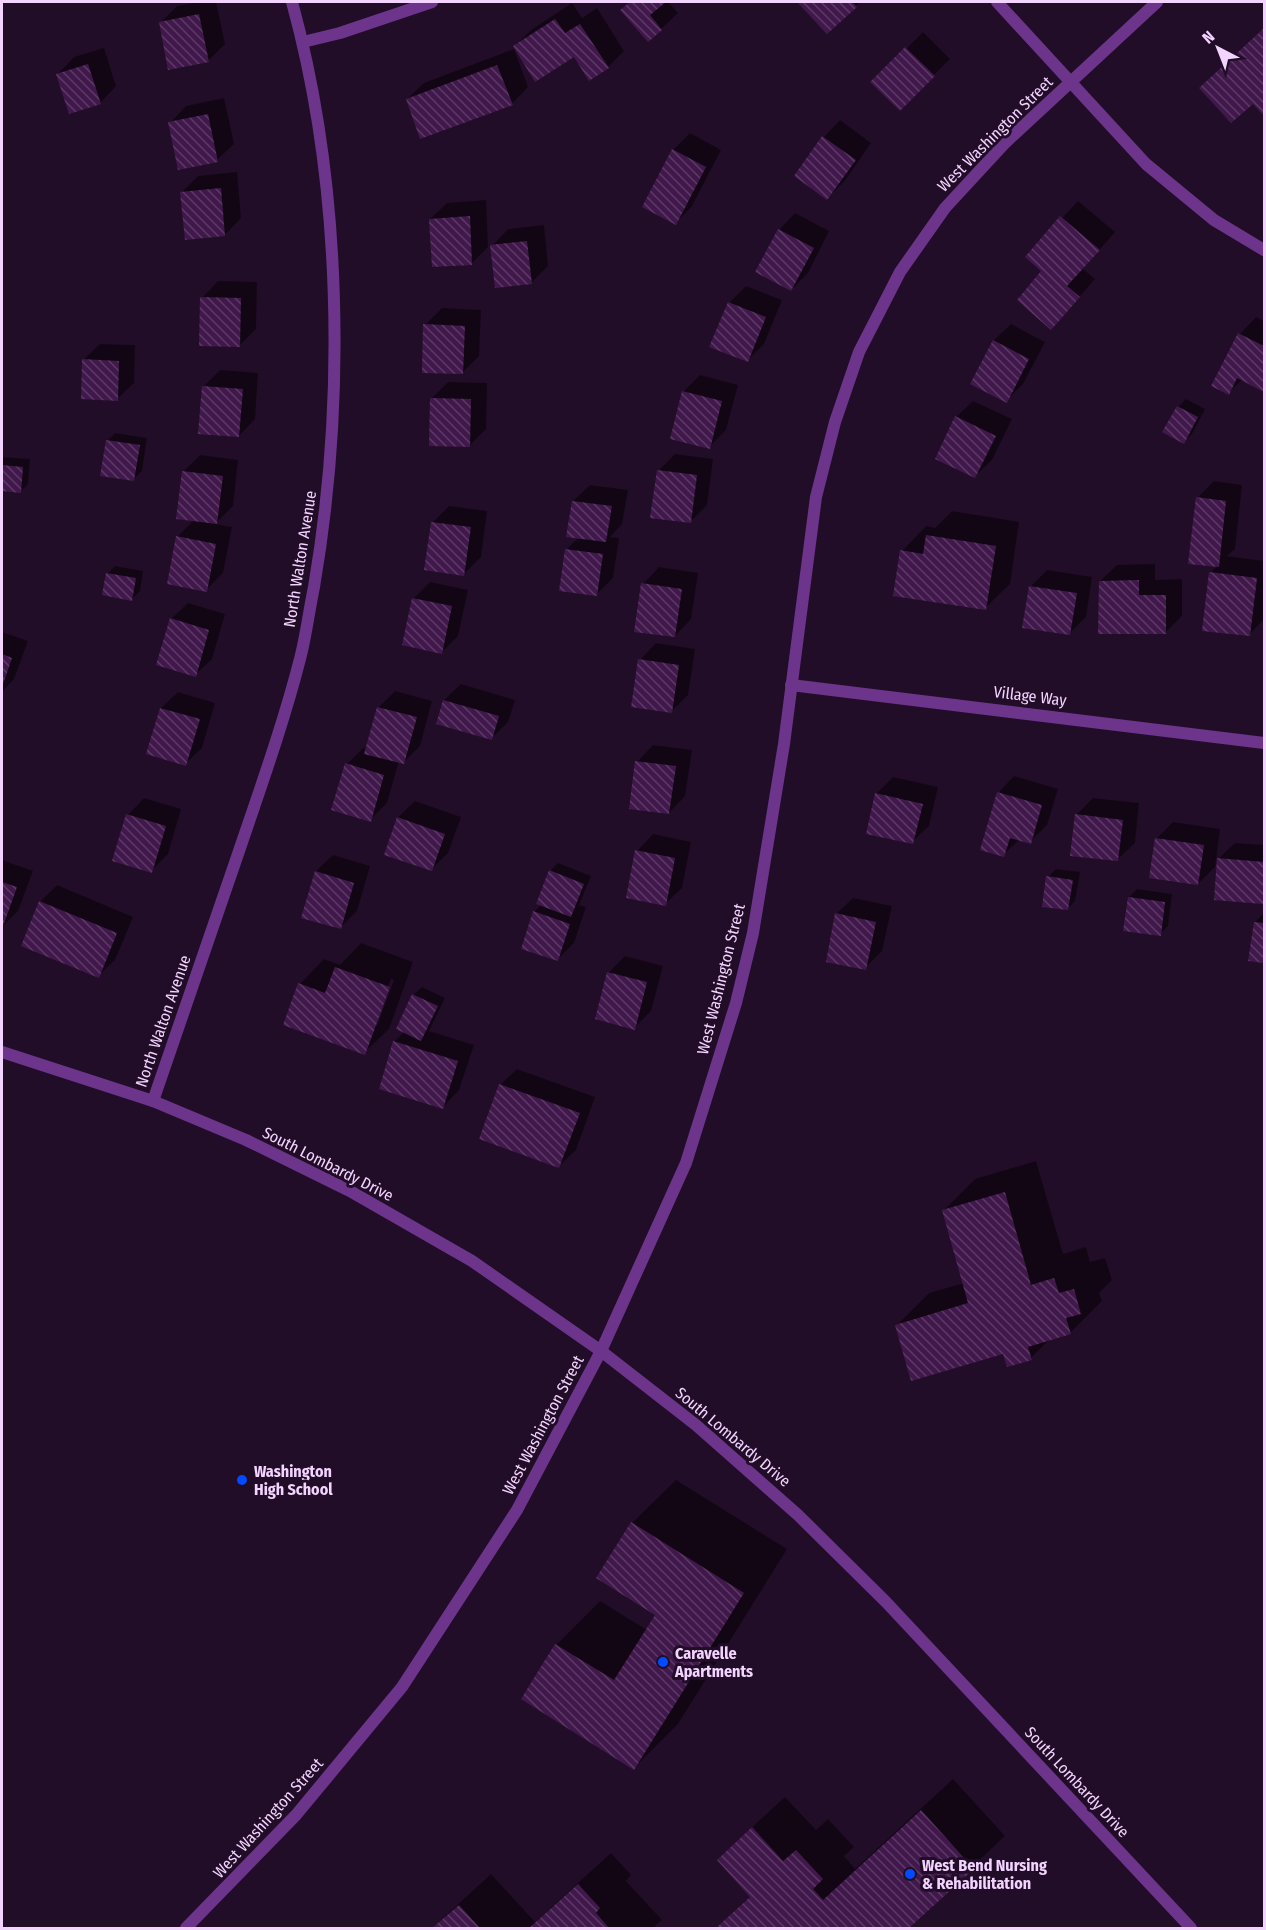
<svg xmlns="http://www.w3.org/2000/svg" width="1266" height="1930" font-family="'Fira Sans Condensed',sans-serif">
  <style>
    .shadow { fill: #0007; fill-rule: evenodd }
    .building { fill: url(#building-back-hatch) }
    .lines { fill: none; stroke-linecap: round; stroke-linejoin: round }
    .minor { stroke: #6c358b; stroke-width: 12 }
    .tertiary { stroke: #6c358b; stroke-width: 12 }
    .poi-dot { fill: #004aff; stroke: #220d28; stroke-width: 2 }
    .labels { text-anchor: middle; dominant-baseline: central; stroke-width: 6; stroke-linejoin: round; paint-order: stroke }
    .street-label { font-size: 16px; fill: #f3d4ff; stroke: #220d28 }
    .poi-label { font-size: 16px; font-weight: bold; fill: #f3d4ff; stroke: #220d28; text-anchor: start }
  </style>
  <defs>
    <pattern id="building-back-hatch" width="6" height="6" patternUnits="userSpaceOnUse" patternTransform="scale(1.5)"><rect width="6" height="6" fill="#41184b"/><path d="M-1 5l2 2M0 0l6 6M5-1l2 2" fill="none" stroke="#5d3966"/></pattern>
  </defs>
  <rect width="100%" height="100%" fill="#220d28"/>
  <!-- shadow -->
  <path class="shadow" d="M200 2H216L225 44 208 61 160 23 177 6Z
    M631 2H668L678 13 661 29 622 10Z
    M799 2H860L827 32Z
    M572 3 582 18 597 8 624 51 608 67 574 55 515 46 531 30Z
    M1264 29V114L1218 72Z
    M923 32 950 59 900 109 873 82Z
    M104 48 116 86 100 103 58 74 74 57Z
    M514 49 528 87 512 104 407 99 424 83Z
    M224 98 234 144 217 160 170 123 186 106Z
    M840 120 871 143 844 182 827 198 796 175 824 137Z
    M690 133 721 150 692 206 676 223 673 150Z
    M237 172 241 218 225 235 182 192 198 176Z
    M486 200 488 247 472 263 430 219 447 203Z
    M1078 201 1115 232 1083 269 1095 279 1067 311 1044 271 1027 256Z
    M795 213 829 231 808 273 791 290 779 230Z
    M544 225 548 266 532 282 492 246 508 229Z
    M218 281 257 282 256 329 239 346 202 298Z
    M746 286 782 300 764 344 748 360 729 303Z
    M442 308 481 310 479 356 462 373 425 325Z
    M1256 317 1264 321V390L1243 379 1228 393 1213 385 1240 334Z
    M1011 324 1045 342 1023 384 1006 401 972 383 994 340Z
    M100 344 135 345 134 383 117 399 83 360Z
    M220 370 258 373 255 419 239 436 203 387Z
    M700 375 738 385 726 430 709 447 683 392Z
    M448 382 487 383 486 429 469 446 432 398Z
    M1186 399 1205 409 1192 434 1184 442 1178 407Z
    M973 401 1012 419 992 460 975 476 956 417Z
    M115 433 147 438 142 471 134 479 107 441Z
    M675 454 713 459 707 505 690 522 658 471Z
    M200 455 238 460 233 506 215 524 232 527 223 573 206 590 177 537 194 520 183 472Z
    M2 457 30 459 28 484 20 492 2 490Z
    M1214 481 1242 485 1235 549 1227 556 1264 561V619L1249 635 1210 573 1217 566 1197 498Z
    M590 485 628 490 622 524 610 537 619 538 613 578 597 594 566 550 579 537 573 501Z
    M449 506 487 511 481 557 464 574 432 523Z
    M952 511 1019 522 1010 584 985 608 902 551 926 526 935 528Z
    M1155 564V580L1182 579V616L1165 633 1100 581 1117 565Z
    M115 566 143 571 140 591 132 599 107 574Z
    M659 567 698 573 691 619 675 636 643 584Z
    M1047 570 1092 577 1086 617 1069 634 1030 587Z
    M430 582 468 590 458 636 442 652 413 599Z
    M188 603 225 614 212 659 195 675 171 619Z
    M2 632 28 641 14 679 2 692Z
    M656 643 695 649 688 695 671 712 640 660Z
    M461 684 515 700 508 722 492 738 444 700Z
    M395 691 432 701 420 746 404 762 399 761 387 803 370 820 347 764 363 748H368L378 708Z
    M178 692 215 703 202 748 185 764 148 753 161 708Z
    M653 745 692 750 685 796 669 813 637 762Z
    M1014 776 1058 789 1047 825 1030 842 1020 839 1003 855 998 793Z
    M893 777 938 787 929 826 912 842 868 833 877 793Z
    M144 798 181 809 168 854 151 871 128 815Z
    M1093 798 1139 803 1135 843 1118 859 1076 815Z
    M415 801 461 817 448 853 431 870 386 854 398 817Z
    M1173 822 1220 829 1215 867 1198 884 1156 839Z
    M653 834 691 842 682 888 665 904 637 851Z
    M1235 843 1264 845V900L1262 903 1218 859Z
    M333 855 370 866 357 911 340 928 316 871Z
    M2 860 33 871 18 911 2 927Z
    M558 863 591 876 579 905 586 907 574 943 558 959 534 912 542 904 550 871Z
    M1056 869 1080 872 1075 901 1067 909 1048 877Z
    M57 885 133 917 115 960 98 976 40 902Z
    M1137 889 1172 894 1168 926 1160 934 1129 897Z
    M853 898 892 906 882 951 865 968 836 914Z
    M1263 914 1264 962 1250 960 1255 922Z
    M361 943 413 962 389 1029 364 1053 285 1024 300 984 324 959 340 965ZM391 979 394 980 377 1026H374Z
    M625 956 663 966 651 1011 634 1028 597 1018 609 972Z
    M422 987 445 998 429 1031 474 1045 459 1090 443 1107 394 1042 405 1031 398 1028 414 994Z
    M517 1069 595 1097 576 1150 559 1166 500 1085Z
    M1036 1161 1063 1254 1086 1247 1090 1262 1105 1258 1112 1280 1099 1293 1102 1301 1070 1333 1051 1338 1031 1358 897 1325 929 1293 964 1283 943 1211 975 1179Z
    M676 1480 787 1549 678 1724 634 1768 556 1645 600 1601 647 1630 657 1614 632 1523Z
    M953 1779 1005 1836 907 1928H718L751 1896 750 1829 785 1797 816 1830 828 1819 854 1847 844 1856 855 1869Z
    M611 1853 631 1875 626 1881 662 1920 653 1928H432L491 1874 535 1922Z"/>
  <!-- building -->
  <path class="building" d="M630 2H666L650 15 662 30 648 42 620 10Z
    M797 2H852L857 7 827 34Z
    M199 14 209 62 168 70 159 22Z
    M555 19 565 33 580 24 609 68 589 81 574 57 535 82 513 46Z
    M1263 29 1264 116 1253 104 1231 123 1199 88Z
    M905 47 935 76 900 111 870 82Z
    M88 64 101 104 69 114 56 74Z
    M497 65 513 105 420 139 406 99Z
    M208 114 218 162 178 170 168 122Z
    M822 136 856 160 827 200 794 176Z
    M672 149 706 167 676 225 642 207Z
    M221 188 225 236 185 240 180 192Z
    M470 216 472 265 432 267 429 219Z
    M1060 216 1100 250 1067 286 1080 297 1051 330 1017 300 1041 271 1025 257Z
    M778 229 814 248 791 291 755 272Z
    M527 241 532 284 495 288 490 245Z
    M200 297 241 298 240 347 199 346Z
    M728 302 766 317 748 362 709 347Z
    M423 324 465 326 463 374 422 373Z
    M1238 333 1264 346V392L1237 378 1229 395 1211 386Z
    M993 340 1029 359 1007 403 970 384Z
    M82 359 119 361 118 401 81 399Z
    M202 386 243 389 239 437 198 434Z
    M682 391 722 401 710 449 670 439Z
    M430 398 471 399 470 447 429 446Z
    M1177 406 1198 417 1184 444 1162 432Z
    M955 416 996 436 975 478 935 459Z
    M106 440 140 445 134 481 100 476Z
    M2 465 23 467 21 493 2 491Z
    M657 470 697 475 691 523 650 518Z
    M182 471 223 476 217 524 176 519Z
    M1196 497 1226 501 1219 567 1188 564Z
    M572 501 612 506 606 542 566 537Z
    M431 522 471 527 464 576 424 570Z
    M926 535 996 546 986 610 893 596 900 550 923 554Z
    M176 536 216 544 207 592 167 584Z
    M565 549 603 554 597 596 559 591Z
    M1209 572 1257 578 1250 636 1202 631Z
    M106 573 136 578 132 601 102 595Z
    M1139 580V595H1166V634H1098L1099 581Z
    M641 583 682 589 675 637 634 632Z
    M1029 586 1077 593 1070 635 1022 628Z
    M412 598 452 606 442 654 402 645Z
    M170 618 209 630 196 677 156 665Z
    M2 654 12 658 2 687Z
    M638 659 679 665 672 713 631 707Z
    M443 700 499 716 492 740 436 724Z
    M377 707 417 717 404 764 364 754Z
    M160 708 200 719 186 766 146 754Z
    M635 761 676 766 669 814 629 809Z
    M345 763 384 775 371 822 331 810Z
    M997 792 1042 805 1031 844 1010 838 1004 857 980 850Z
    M875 793 923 804 913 844 866 834Z
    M126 814 166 826 152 873 112 861Z
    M1075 814 1123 820 1118 861 1070 856Z
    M397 817 445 834 432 871 384 855Z
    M1155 838 1204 845 1198 885 1149 878Z
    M635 850 675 858 666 906 626 898Z
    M1217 858 1264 862 1263 904 1214 900Z
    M549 870 584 884 571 917 536 904Z
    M315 871 354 883 341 929 301 918Z
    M1046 876 1073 880 1068 910 1042 907Z
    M2 882 17 887 2 929Z
    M1128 897 1165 902 1161 936 1123 931Z
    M39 901 117 933 99 978 21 946Z
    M533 911 570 924 558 961 521 949Z
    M835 913 876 922 866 970 826 962Z
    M1254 922 1264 923V963L1248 961Z
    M335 967 390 987 365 1055 283 1025 298 983 325 993Z
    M607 972 647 982 635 1030 595 1019Z
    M412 994 438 1006 421 1041 396 1029Z
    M393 1041 458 1061 443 1109 379 1089Z
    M499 1084 580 1113 559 1168 479 1139Z
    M1005 1192 1031 1285 1054 1278 1059 1293 1074 1289 1081 1314 1066 1318 1071 1334 1028 1347 1032 1360 1007 1367 1003 1354 911 1381 895 1325 968 1303 942 1210Z
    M631 1522 744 1593 634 1770 521 1699 555 1644 614 1680 655 1615 596 1578Z
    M921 1810 974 1869 909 1928H716L750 1897 717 1860 752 1827 783 1861 796 1850 823 1879 813 1889 823 1900Z
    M578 1884 600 1908 596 1913 609 1928H529Z
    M459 1905 480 1928H432Z"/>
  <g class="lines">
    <!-- minor -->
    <path class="minor" d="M997 2 1146 164 1214 220 1264 250
      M303 42 340 33 432 2
      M791 685 1264 743
      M153 1101C181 1018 210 936 238 854 260 789 283 725 300 659 306 636 309 611 314 587 346 400 342 184 292 2"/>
    <!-- tertiary -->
    <path class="tertiary" d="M2 1052 153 1101 246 1140 350 1191 472 1261 601 1351 696 1425 798 1515 886 1602 1191 1928
      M186 1928 296 1815 402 1687 517 1510 601 1351 686 1163 736 1003 753 933 784 744 816 497 835 422 859 352 900 272 945 208 1005 143 1157 2"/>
  </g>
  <!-- markers -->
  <g class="poi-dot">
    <circle cx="242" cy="1480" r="6"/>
    <circle cx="663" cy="1662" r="6"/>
    <circle cx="910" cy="1874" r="6"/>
  </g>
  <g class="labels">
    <!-- street labels -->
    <g class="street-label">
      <text transform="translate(995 134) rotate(-45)">West Washington Street</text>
      <text transform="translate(300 559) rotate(-81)">North Walton Avenue</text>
      <text transform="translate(1030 696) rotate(7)">Village Way</text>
      <text transform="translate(721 979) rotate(-76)">West Washington Street</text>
      <text transform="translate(163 1021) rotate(-71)">North Walton Avenue</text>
      <text transform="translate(328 1164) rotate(27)">South Lombardy Drive</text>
      <text transform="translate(543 1425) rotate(-62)">West Washington Street</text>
      <text transform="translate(733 1437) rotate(40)">South Lombardy Drive</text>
      <text transform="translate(1077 1782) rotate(47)">South Lombardy Drive</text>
      <text transform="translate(268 1818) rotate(-48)">West Washington Street</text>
    </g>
    <!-- poi labels -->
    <g class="poi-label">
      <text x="254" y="1471">Washington<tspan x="254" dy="18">High School</tspan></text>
      <text x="675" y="1653">Caravelle<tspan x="675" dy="18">Apartments</tspan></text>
      <text x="922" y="1865">West Bend Nursing<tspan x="922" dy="18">&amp; Rehabilitation</tspan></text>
    </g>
  </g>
  <!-- border -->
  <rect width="1266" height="1930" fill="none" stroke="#f3d4ff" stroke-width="6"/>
  <!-- north arrow -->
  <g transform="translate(1218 48) rotate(318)" stroke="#220d28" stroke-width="4.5" paint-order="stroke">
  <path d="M0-4.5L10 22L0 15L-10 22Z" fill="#f3d4ff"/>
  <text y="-9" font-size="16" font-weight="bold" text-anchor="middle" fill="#f3d4ff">N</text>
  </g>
</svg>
